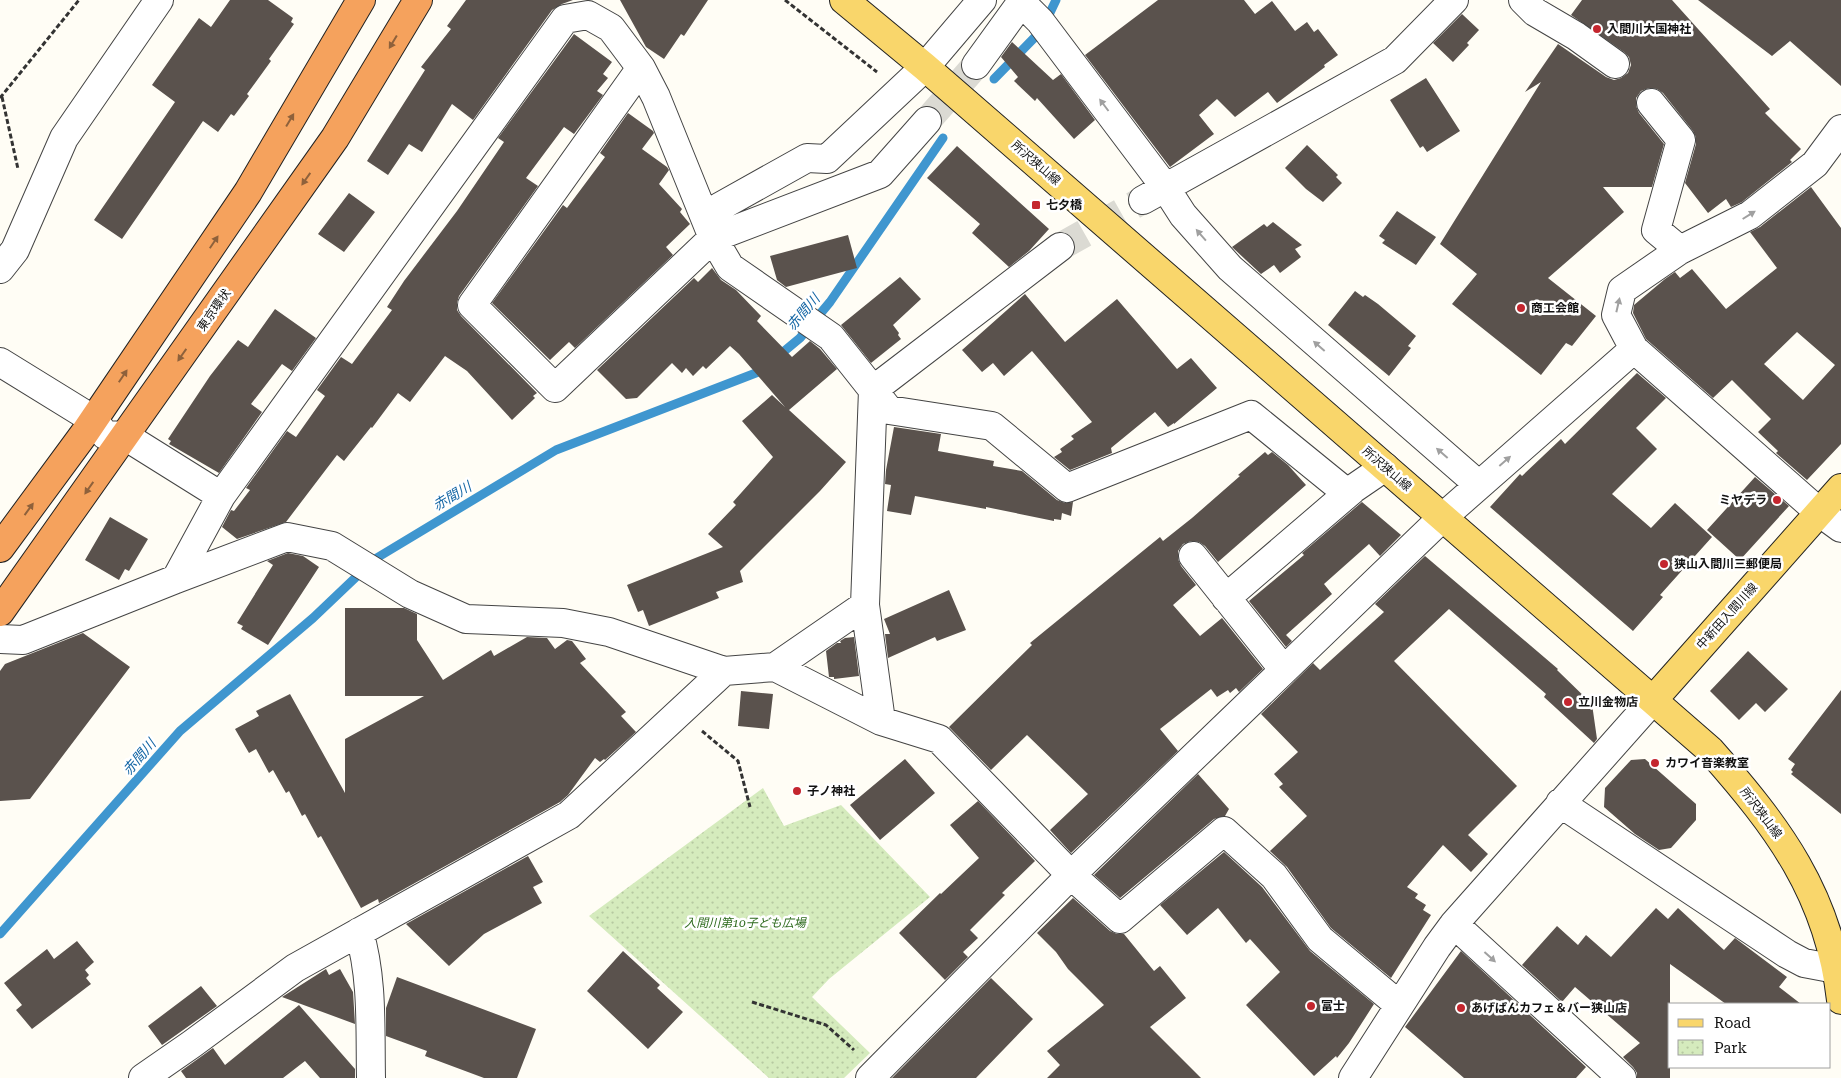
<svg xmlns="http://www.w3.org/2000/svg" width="1841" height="1078" font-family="'Roboto Serif','Noto Sans JP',serif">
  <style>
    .park { fill: url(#park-dots) }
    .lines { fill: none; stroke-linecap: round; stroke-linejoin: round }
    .stream { stroke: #3f96cf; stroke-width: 9 }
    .building { fill: #5a524d; fill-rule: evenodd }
    .minor-tunnel { stroke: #dbdad3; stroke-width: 28; stroke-dasharray: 28 14; stroke-linecap: butt }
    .minor-casing { stroke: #444; stroke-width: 30 }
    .major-casing { stroke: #222; stroke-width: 30 }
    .highway-casing { stroke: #222; stroke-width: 30 }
    .path { stroke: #333; stroke-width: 3; stroke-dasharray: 5 2.5; stroke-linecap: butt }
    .minor { stroke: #fff; stroke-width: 28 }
    .major { stroke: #f9d66b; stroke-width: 28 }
    .highway { stroke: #f5a25d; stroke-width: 28 }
    .oneway { fill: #8e613b }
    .oneway2 { fill: #a0a0a0 }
    .poi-dot { fill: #c4262e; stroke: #fff; stroke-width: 2 }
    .labels { text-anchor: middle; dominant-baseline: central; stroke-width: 5; stroke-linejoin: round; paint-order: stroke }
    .poi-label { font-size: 12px; font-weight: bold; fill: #111; stroke: #fff; text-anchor: start }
    .street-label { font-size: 12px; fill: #111; stroke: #fff }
    .park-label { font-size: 12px; font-style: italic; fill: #2f6b1f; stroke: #fff }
    .water-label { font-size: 14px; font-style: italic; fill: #1768a6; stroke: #fff }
  </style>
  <defs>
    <pattern id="park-dots" width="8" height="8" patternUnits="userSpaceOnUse" patternTransform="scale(1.25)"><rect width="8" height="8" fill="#d5ebbd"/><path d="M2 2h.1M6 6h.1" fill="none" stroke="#b6c8a1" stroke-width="1.8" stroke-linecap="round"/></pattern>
  </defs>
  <rect width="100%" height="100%" fill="#fffdf5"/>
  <!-- park -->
  <path class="park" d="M763 788 784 826 841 805 930 897 829 979 812 997 870 1053 844 1078H769L589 916Z"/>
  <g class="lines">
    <!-- stream -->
    <path class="stream" d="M1046 21 1056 0
      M994 79 1037 35
      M776 358 800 338 830 302 943 138
      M0 934 180 731 313 618 375 559 556 450 761 371 764 368"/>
  </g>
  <!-- building -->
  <path class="building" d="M230 0H268L293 18 291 22 294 24 269 59 271 61 247 94 249 96 234 116 231 114 218 132 203 121 122 239 94 220 175 102 152 85 199 18 211 27Z
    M466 0H573L562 4 552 10 473 120 452 104 422 152 409 144 388 175 367 161 425 70 421 67 451 29 447 26Z
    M620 0H708L684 36 681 34 664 59 646 47Z
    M1158 0H1244L1255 14 1272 1 1295 31 1307 22 1314 32 1318 29 1338 55 1324 65 1325 67 1277 103 1268 92 1235 117 1217 99 1199 115 1214 134 1170 167 1085 55Z
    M1582 0H1672L1770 109 1765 113 1801 149 1790 160 1792 162 1742 202 1731 207 1726 199 1708 213 1685 183 1696 144V137L1693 131 1663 93 1657 89 1649 88 1641 91 1636 98V106L1639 113 1664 144 1652 187H1603L1624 212 1548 278 1596 316 1572 346 1566 343 1541 375 1452 304 1477 274 1440 244 1541 82 1525 92 1558 44 1606 77 1614 80 1621 78 1628 73 1631 65 1629 57 1624 52 1571 15Z
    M1698 0H1841V86L1790 41 1772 56Z
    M1462 14 1479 30 1467 43 1469 45 1453 62 1433 43Z
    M574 34 612 62 603 74 608 78 597 91 603 95 574 134 564 127 526 178 538 186 459 296 457 303V310L461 316 537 393 533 396 535 398 512 420 467 371 445 356 410 402 398 393 372 428 371 427 344 461 337 455 286 522 237 539 222 527 231 510 234 511 250 490 246 488 287 431 296 437 325 396 317 390 341 357 352 364 392 310 387 307 404 281 457 211 504 142 498 138Z
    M1012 42 1053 80 1061 74 1095 120 1074 139 1037 98 1035 101 1014 81 1018 77 1001 57Z
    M1426 78 1460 131 1427 152 1423 146 1420 148 1390 100Z
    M628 113 653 131 654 133 642 149 667 167 669 170 659 184 682 209 680 212 690 224 666 247 673 255 575 348 569 342 550 360 492 303 563 205 567 208 605 157 600 153Z
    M1307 145 1338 175 1336 177 1342 183 1323 202 1306 189 1285 168Z
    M957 146 1049 229 1029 251 1009 267 972 233 980 224 927 178Z
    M1811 187 1841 228V444L1807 480 1776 453 1778 451 1758 432 1771 419 1732 380 1713 398 1646 339 1633 313 1634 305 1665 279 1675 272 1680 278 1692 269 1726 309 1777 268 1750 232 1760 227ZM1797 332 1835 365 1803 400 1764 364Z
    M349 193 375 212 344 252 318 234Z
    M1397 211 1436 237 1416 265 1382 243 1385 240 1379 236Z
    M1273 222 1302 245 1295 249 1301 257 1280 273 1274 265 1261 274 1232 247 1264 224 1267 227Z
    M848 235 857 268 786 287 777 280 770 256Z
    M712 268 721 280 736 290 761 316 757 321 792 357 810 341 820 349 837 369 789 410 846 462 820 491 740 571 743 582 716 592 719 598 649 626 643 610 638 612 627 585 723 547 708 534 736 505 733 502 773 457 742 421 772 395 785 407 739 354 730 346 706 369 703 366 693 376 686 368 682 373 672 363 637 398 626 399 597 370 694 278 698 282Z
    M900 277 921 299 893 325 899 333 898 335 901 339 871 363 841 325Z
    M1355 291 1363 297 1365 295 1378 304 1416 336 1408 346 1411 348 1389 376 1328 325Z
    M1025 294 1065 342 1117 299 1177 369 1191 358 1217 388 1174 424V423L1168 427 1155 412 1111 448 1112 453 1070 470 1054 457 1062 452 1060 449 1074 439 1071 436 1092 422 1032 351 1004 376 993 363 982 372 962 350Z
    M275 309 316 338 292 371 282 364 251 404 262 412 219 473 169 444 171 441 168 439 210 376 238 340 248 347Z
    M1637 373 1666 398 1636 428 1657 449 1612 494 1651 528 1675 503 1712 537 1660 595 1663 597 1633 631 1490 507 1520 474 1522 476 1561 439 1565 444Z
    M894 427 941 434 938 451 994 461 993 466 1022 471 1057 500 1065 503 1073 502 1071 516 1062 513 1061 520 1054 519V521L986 507V509L915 496 911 515 887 511 891 485 885 484 886 470Z
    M1265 452 1268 455 1272 452 1288 465 1306 485 1218 562 1205 546 1199 542 1191 541 1183 544 1178 551V559L1181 566 1196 585 1173 605 1200 636 1222 618 1263 669 1239 692 1236 688 1230 693 1228 690 1217 697 1211 689 1160 729 1178 751 1071 853 1050 830 1088 794 1027 735 991 770 949 727 1032 645 1030 643 1160 537 1163 541 1192 518 1240 476 1238 475Z
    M1755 477 1789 506 1740 560 1707 530Z
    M1362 502 1401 535 1380 556 1369 544 1324 584 1332 594 1286 635 1292 641 1286 647 1249 601 1304 555 1302 553Z
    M110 517 148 539 129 571 125 569 119 580 85 560Z
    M288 553 303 556 319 567 268 645 241 629 243 626 237 623 273 565 267 561Z
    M1425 556 1558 669 1557 670 1592 704 1597 739 1594 743 1544 697 1546 694 1449 609 1394 661 1517 786 1468 835 1488 854 1471 872 1443 845 1407 887 1418 894 1415 898 1426 905 1423 910 1431 915 1391 978 1331 928 1287 867 1270 851 1307 816 1279 787 1283 784 1274 774 1298 752 1261 714 1313 663 1320 670 1384 612 1375 604Z
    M949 590 966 630 937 641 935 637 888 658 885 634H890L884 619Z
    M345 608H404L417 614V640L443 680 491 650 494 656 527 637 547 638 555 649 567 640 572 641 586 659 580 663 626 712 621 716 636 732 605 760 604 759 600 762 595 758 568 795 560 802 379 903 378 899 361 908 321 836 318 838 305 814 302 816 289 791 286 793 273 770 269 773 256 749 249 753 235 729 259 716 256 711 290 694 345 793V739L424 696H345Z
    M83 633 130 667 30 799 0 801V671L5 664Z
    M854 637 859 676 834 679V677H829L826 651 837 643H841L840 641 845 638Z
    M1748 651 1788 689 1765 712 1756 703 1739 720 1710 691Z
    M1841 690V814L1791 774 1793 772 1791 770 1795 764 1788 759Z
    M741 691 773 694 769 729 738 726Z
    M905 759 935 793 880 840 850 805Z
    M1645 759 1696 804V820L1671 848 1659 850 1635 834 1604 807 1605 788 1631 760Z
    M1198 774 1229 809 1225 816 1214 819 1120 898 1094 875Z
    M978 801 1035 861 1002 893 1005 895 970 930 978 938 963 952 968 957 945 980 899 933 940 893 941 894 979 858 950 825Z
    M1224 852 1262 887 1310 951 1374 1004 1349 1043 1337 1058 1336 1056 1314 1076 1246 1005 1280 972 1250 939 1246 943 1218 908 1187 935 1160 905Z
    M528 856 543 882 533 887 542 903 484 934 449 966 406 924Z
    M1073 898 1110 931 1117 934H1124L1154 971 1160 966 1186 998 1150 1027 1201 1078H1047L1060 1065 1047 1051 1104 1005 1068 969 1056 952 1037 933Z
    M1656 908 1668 919 1678 908 1724 950 1735 938 1787 977 1779 987 1801 1004H1726L1670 964V1078H1637V1073L1633 1067 1623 1057 1640 1043 1575 987 1562 1002 1522 965 1557 926 1578 945 1586 935 1611 957Z
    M77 941 94 962 85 970 89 975 86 978 91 984 32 1029 16 1010 22 1005 4 983 47 949 54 959Z
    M623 951 660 985 657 988 683 1012 648 1049 587 991Z
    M1461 951 1586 1067 1576 1078H1464L1405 1027Z
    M326 969 329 975 340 969 353 992 355 1024 282 997Z
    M397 977 536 1029 517 1078H484L425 1056 427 1051 386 1036V1008Z
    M991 978 1033 1019 976 1078H892Z
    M201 986 217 1006 162 1045 148 1026Z
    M299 1005 355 1069V1078H320L305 1061 283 1078H186L181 1071 213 1048 225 1065Z"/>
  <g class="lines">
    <!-- minor-tunnel -->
    <path class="minor-tunnel" d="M927 121 976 65
      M1060 247 1143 200"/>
    <defs>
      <path id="minor" d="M1523 0 1535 12 1576 36 1615 64
        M1022 3 1040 21 1165 187 1183 215 1230 268 1479 485
        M976 65 1023 0
        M641 68 472 305 555 388 713 238 880 174 927 121
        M1651 103 1681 140 1656 230 1680 250
        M1841 129 1815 164 1750 215 1680 250 1622 290 1616 315 1634 349 1819 512 1841 528
        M1143 200 1395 60 1454 0
        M705 215 807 158 827 159 925 67 982 0
        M1060 247 873 390 889 410 992 426 1067 488 1251 415 1347 493 1385 467
        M0 269 15 250 64 138 159 0
        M0 362 94 420 105 435 125 436 221 496
        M1193 556 1284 670
        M176 579 221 496 565 19 588 15 611 28 641 68 656 97 713 238 730 267 831 337 873 390 865 605 881 721
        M1226 598 1352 490
        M0 639 23 640 176 579 287 537 332 546 410 594 466 619 563 623 609 632 724 671 775 667 865 605
        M775 667 881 721 939 739 1071 875 1120 919 1224 831 1274 876 1320 939 1399 1005
        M1560 803 1787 954 1804 963 1841 970
        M1454 924 1622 1078
        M359 932C373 978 370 1030 371 1078
        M143 1078 192 1044 295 968 569 815 724 671
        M870 1078 1071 875 1443 517 1634 349
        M1353 1078 1437 947 1454 924 1653 700"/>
      <path id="major" d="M844 0 925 67 1710 750C1778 827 1829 894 1841 1000
        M1653 700 1841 488"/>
      <path id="highway" d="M0 548 84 434 248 192 361 0
        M0 612 335 138 418 0"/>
    </defs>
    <!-- minor casing -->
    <use href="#minor" class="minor-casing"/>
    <!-- major casing -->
    <use href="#major" class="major-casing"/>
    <!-- highway casing -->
    <use href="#highway" class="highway-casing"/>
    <!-- path -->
    <path class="path" d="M785 0 877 72
      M2 97 18 169
      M0 98 79 0
      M702 731 738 761 750 807
      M752 1002 826 1025 854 1050"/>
    <!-- minor -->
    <use href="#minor" class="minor"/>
    <!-- major -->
    <use href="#major" class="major"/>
    <!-- highway -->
    <use href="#highway" class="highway"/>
  </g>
  <!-- one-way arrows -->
  <defs><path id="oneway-solid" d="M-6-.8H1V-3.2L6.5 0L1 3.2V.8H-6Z" transform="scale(1.25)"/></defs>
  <g class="oneway">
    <use href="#oneway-solid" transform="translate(393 42) rotate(121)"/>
    <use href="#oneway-solid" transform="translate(290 120) rotate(-59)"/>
    <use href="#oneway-solid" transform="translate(306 179) rotate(125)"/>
    <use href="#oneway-solid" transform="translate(214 242) rotate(-56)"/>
    <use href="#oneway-solid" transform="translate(182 355) rotate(125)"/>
    <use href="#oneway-solid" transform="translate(123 376) rotate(-56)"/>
    <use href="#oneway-solid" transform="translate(89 488) rotate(125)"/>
    <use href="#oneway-solid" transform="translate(29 509) rotate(-54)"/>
  </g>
  <g class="oneway2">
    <use href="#oneway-solid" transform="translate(1104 105) rotate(-127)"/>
    <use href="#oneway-solid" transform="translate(1749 215) rotate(-32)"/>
    <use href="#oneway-solid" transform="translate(1201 235) rotate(-131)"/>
    <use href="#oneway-solid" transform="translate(1618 305) rotate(-77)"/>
    <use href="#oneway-solid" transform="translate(1319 346) rotate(-139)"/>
    <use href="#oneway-solid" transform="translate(1442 453) rotate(-139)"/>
    <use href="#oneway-solid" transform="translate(1505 461) rotate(-41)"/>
    <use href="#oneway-solid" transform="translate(1490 957) rotate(42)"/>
  </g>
  <!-- markers -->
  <g class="poi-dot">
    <circle cx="1597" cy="29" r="5"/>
    <rect x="1031" y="200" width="10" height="10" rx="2.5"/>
    <circle cx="1521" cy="308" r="5"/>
    <circle cx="1777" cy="500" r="5"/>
    <circle cx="1664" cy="564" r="5"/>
    <circle cx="1568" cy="702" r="5"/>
    <circle cx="1655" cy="763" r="5"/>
    <circle cx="797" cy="791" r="5"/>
    <circle cx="1311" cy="1006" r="5"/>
    <circle cx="1461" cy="1008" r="5"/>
  </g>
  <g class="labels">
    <!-- poi labels -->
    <g class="poi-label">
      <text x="1607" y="29">入間川大国神社</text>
      <text x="1046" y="205">七夕橋</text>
      <text x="1531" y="308">商工会館</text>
      <text x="1767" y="500" text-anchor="end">ミヤデラ</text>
      <text x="1674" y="564">狭山入間川三郵便局</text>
      <text x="1578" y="702">立川金物店</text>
      <text x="1665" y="763">カワイ音楽教室</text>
      <text x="807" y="791">子ノ神社</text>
      <text x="1321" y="1006">富士</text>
      <text x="1471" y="1008">あげぱんカフェ＆バー狭山店</text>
    </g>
    <!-- street labels -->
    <g class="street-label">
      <text transform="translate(1036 163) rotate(41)">所沢狭山線</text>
      <text transform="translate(214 310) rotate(-55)">東京環状</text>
      <text transform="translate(1387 469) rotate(41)">所沢狭山線</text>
      <text transform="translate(1727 616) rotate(-48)">中新田入間川線</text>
      <text transform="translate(1761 813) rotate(53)">所沢狭山線</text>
    </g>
    <!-- park labels -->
    <g class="park-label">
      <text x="745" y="923">入間川第10子ども広場</text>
    </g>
    <!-- water labels -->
    <g class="water-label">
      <text transform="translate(803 312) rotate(-49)">赤間川</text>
      <text transform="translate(452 496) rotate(-31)">赤間川</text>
      <text transform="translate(139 757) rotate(-49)">赤間川</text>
    </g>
  </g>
  <!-- legend -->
  <rect x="1668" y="1003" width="162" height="65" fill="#ffffff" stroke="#a0a0a0"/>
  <rect x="1678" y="1019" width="25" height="8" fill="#f9d66b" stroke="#a0a0a0"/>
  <text x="1714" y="1028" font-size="15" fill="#111111">Road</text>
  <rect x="1678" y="1040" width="25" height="15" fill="url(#park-dots)" stroke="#a0a0a0"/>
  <text x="1714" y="1053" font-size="15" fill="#111111">Park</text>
</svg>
